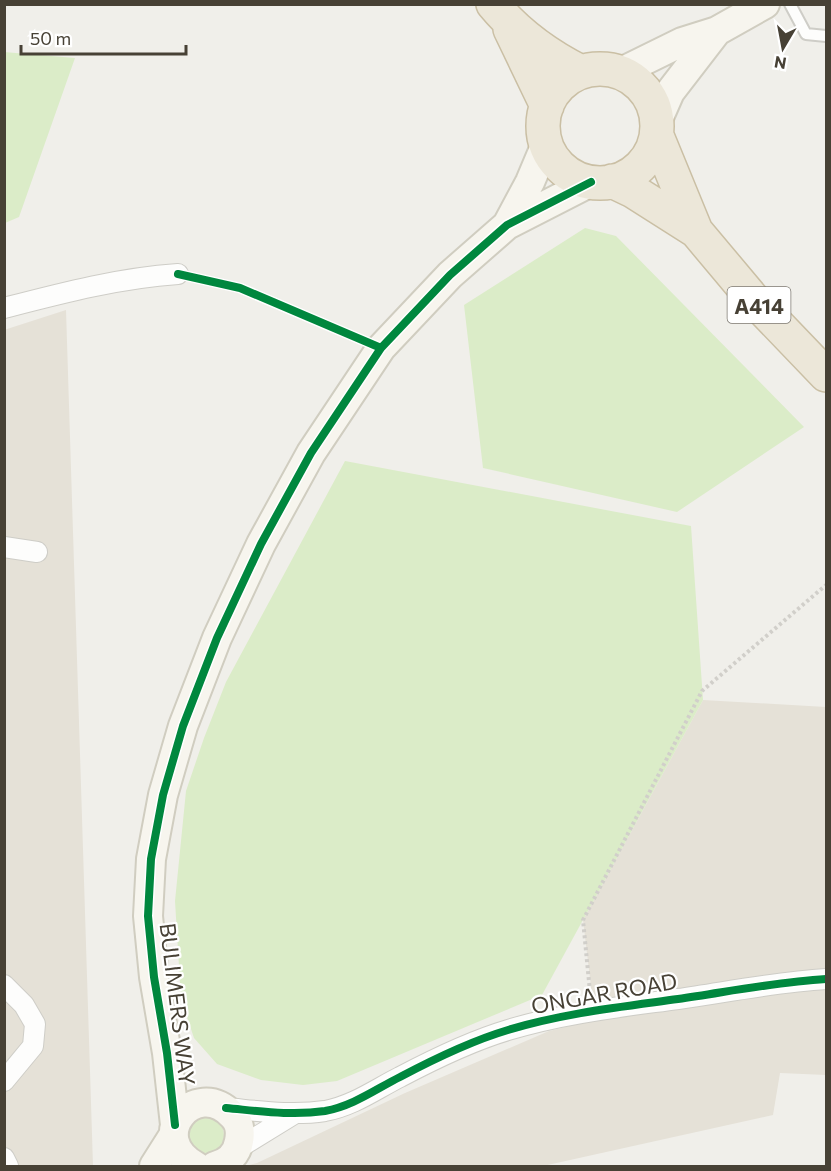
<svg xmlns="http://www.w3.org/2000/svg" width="831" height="1171" font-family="Commissioner,sans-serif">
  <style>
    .residential { fill: #e5e1d7 }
    .green { fill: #dbecc8 }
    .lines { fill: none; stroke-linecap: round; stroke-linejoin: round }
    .lane-casing { stroke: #cecdc7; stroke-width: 14 }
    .street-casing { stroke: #cecdc7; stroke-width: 22 }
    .secondary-casing { stroke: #d0cdc0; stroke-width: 32 }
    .highway-casing { stroke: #cabfa4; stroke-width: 36 }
    .path { stroke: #d1cfca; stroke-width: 4; stroke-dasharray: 3 3; stroke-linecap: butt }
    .lane { stroke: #fdfdfc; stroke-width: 10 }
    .street { stroke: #fdfdfc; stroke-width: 20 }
    .secondary { stroke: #f7f5ee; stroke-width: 28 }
    .highway { stroke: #ece7d9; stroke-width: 33 }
    .cycleway-casing { stroke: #fff; stroke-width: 11 }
    .cycleway { stroke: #00873e; stroke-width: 8 }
    .labels { text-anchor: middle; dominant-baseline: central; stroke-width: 4.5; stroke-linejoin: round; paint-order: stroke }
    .shield { fill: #fff; stroke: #7e7a72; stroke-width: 1.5 }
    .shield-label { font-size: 21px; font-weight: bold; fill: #474135 }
    .street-label { font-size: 22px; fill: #474135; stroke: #fff }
  </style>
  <rect width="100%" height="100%" fill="#f0efea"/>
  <!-- residential -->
  <path class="residential" d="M66 310 93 1166H5L4 330Z
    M703 700 826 707V1075L780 1073 773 1115 543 1166H245L257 1163 405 1093 549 1031 595 1020 583 920Z"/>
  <!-- green -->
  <path class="green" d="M4 52 75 58 19 217 5 223Z
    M585 228 616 236 804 427 677 512 483 468 464 305Z
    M345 461 691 526 703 700 542 995 337 1081 303 1085 261 1080 217 1064 194 1038 181 999 175 901 186 791 204 738 226 682Z
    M188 1135a18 18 0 1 1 36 0a18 18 0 1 1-36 0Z"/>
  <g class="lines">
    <defs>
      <path id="lane" d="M790 4 806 34 826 36"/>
      <path id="street" d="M4 308C62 293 119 278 178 274
        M4 547 37 552
        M4 985 24 1005 35 1024 33 1046 4 1081
        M226 1108C259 1111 292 1116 325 1111 353 1106 376 1089 400 1077 434 1059 471 1041 508 1030 564 1013 620 1007 678 999 727 992 776 982 826 979
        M237 1149 294 1114
        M4 1158 8 1166"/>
      <path id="secondary" d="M621 72 682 42 717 31 765 4
        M656 124 670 92 717 31
        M507 225 530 182 546 144
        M175 1125 167 1053 154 977 148 916 151 859 163 795 183 726 217 638 261 544 311 453 381 348 450 275 507 225 591 182
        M154 1166 173 1136
        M196 1166C144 1138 195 1076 232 1115 239 1121 241 1131 239 1141 237 1154 228 1163 215 1166"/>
      <path id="highway" d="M493 4C517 33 547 55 581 72
        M510 29 547 106
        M543 126a57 57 0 1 1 114 0a57 57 0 1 1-114 0Z
        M657 136 696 231 753 299 826 375
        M612 181 633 191 696 231"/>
    </defs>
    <!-- lane casing -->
    <use href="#lane" class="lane-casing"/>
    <!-- street casing -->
    <use href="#street" class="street-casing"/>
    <!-- secondary casing -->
    <use href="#secondary" class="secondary-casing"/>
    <!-- highway casing -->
    <use href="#highway" class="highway-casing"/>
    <!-- path -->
    <path class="path" d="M590 992 583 920 702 691 826 585"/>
    <!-- lane -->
    <use href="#lane" class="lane"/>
    <!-- street -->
    <use href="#street" class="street"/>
    <!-- secondary -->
    <use href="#secondary" class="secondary"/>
    <!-- highway -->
    <use href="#highway" class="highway"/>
    <defs>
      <path id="cycleway" d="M178 274 240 288 381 348
        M226 1108C259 1111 292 1116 325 1111 353 1106 376 1089 400 1077 434 1059 471 1041 508 1030 564 1013 620 1007 678 999 727 992 776 982 826 979
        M175 1125 167 1053 154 977 148 916 151 859 163 795 183 726 217 638 261 544 311 453 381 348 450 275 507 225 591 182"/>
    </defs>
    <!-- cycleway casing -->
    <use href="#cycleway" class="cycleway-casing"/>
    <!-- cycleway -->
    <use href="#cycleway" class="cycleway"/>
  </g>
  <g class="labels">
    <!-- shield labels -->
    <rect class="shield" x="727.5" y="287" width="63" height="36" rx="4.5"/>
    <g class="shield-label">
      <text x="759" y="305">A414</text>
    </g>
    <!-- street labels -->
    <g class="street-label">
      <text transform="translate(604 993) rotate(-10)">ONGAR ROAD</text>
      <text transform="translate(178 1004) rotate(83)">BULIMERS WAY</text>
    </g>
  </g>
  <!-- border -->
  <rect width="831" height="1171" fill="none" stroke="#474135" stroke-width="12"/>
  <!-- north arrow -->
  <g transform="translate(783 48) rotate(190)" stroke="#ffffff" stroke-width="4.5" paint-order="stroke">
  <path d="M0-4.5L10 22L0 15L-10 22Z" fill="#474135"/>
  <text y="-9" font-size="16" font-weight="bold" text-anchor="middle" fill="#474135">N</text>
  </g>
  <!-- scale -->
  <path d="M21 45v9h165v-9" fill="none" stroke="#474135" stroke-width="3"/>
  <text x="30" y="45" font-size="18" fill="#474135" stroke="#ffffff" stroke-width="4.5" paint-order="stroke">50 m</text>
</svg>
